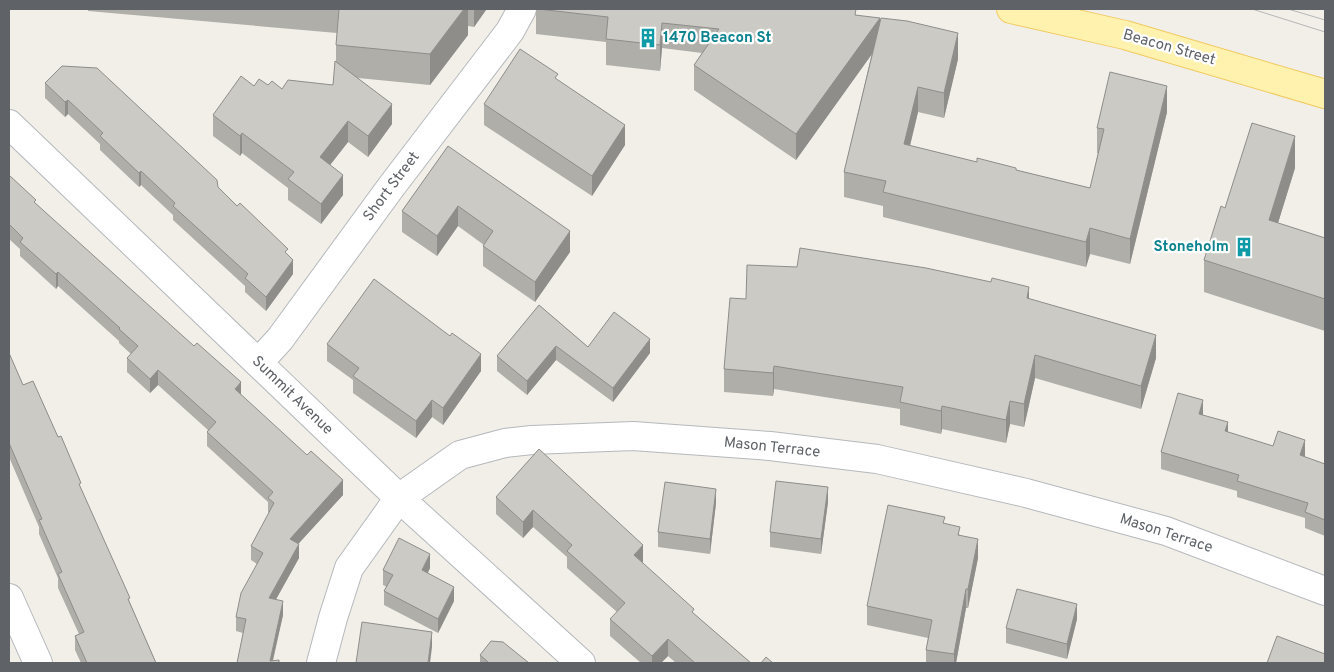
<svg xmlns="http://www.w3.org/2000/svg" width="1334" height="672" font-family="Overpass,sans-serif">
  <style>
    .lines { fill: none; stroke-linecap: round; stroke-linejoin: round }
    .minor-casing { stroke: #b5b8bc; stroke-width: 30 }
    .major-casing { stroke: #f2c960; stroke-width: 30 }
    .minor { stroke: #fff; stroke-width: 28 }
    .major { stroke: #fff2af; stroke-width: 28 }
    .tram { stroke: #b6b7b8; stroke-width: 1 }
    .wall { fill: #afaea9 }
    .shaded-wall { fill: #8f8d8a }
    .building { fill: #cccac5; stroke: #8f8d8a }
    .labels { text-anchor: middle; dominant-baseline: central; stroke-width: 4.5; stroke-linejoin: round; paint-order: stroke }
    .culture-label { font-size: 15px; font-weight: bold; fill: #0d838f; stroke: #fff; text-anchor: start }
    .street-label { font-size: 15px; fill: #5f6368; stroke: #fff }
  </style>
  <rect width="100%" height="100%" fill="#f1efe8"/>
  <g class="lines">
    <defs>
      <path id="minor" d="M9 124 399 498 581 663
        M258 363 280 339 391 187 510 31 522 9
        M9 598 38 663
        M321 663 333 618 349 568 399 498 460 455 505 443 532 440 633 436 770 446 877 459 1026 493 1166 531 1325 591"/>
      <path id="major" d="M1011 9 1125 35 1325 94"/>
    </defs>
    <!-- minor casing -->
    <use href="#minor" class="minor-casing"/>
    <!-- major casing -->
    <use href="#major" class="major-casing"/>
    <!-- minor -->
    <use href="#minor" class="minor"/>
    <!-- major -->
    <use href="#major" class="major"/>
    <!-- tram -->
    <path class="tram" d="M1252 9 1325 32
      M1288 9 1325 20"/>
  </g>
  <!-- wall -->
  <path class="wall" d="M88 9H486V10L474 27 468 26V35L430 85 358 78 392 124 368 157 348 142 330 165 343 195 321 224 288 200V188L242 153 240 156 213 136V115L254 86 268 85 282 89 333 85 336 62V45L337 33 88 11Z
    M536 9 856 15 880 23 958 59 944 118 918 112 910 146 977 162 1016 170 1090 188 1098 153H1097V128L1167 112 1130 264 1090 254 1086 267 883 217V206L844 197V172L872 53 796 160 694 90V65L702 53 662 48 660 71 606 65V42L536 34Z
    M558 80 625 145 592 196 484 125V104Z
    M45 83 218 187 288 255 293 274 266 311 245 292V286L173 220V215L141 185 139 187 100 150V144L68 114 65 117 45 98Z
    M448 146 570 252 535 302 483 266V246L484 245 458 226 437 256 402 232V211Z
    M1295 168 1278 223 1325 238V331L1204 292V260L1225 208Z
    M9 175 36 204 241 395 343 495 298 544 299 558 276 599 283 615 273 661 237 663 243 633 236 631V617L257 564 251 560V546L269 513 268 512V502L207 446V432L208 430 158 385 150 393 127 372V358L131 354 119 343V341L58 286 56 289 20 256V249L9 239Z
    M797 267 1029 299 1156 358 1141 409 1035 378 1024 427 1010 424 1006 443 942 429 941 434 900 425V409L774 389 773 396 724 392V369L746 299Z
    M539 305 588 347 650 353 613 402 556 360 527 395 497 371V356Z
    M327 344 481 371 443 425 432 417 416 438 353 393V380L327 361Z
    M9 353 23 385 58 437 81 489 156 663H81L75 650V636L79 634 58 588V578L39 534V527L9 457Z
    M1203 415 1228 432 1305 456V457L1325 464V536L1305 528V518L1237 497V491L1161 469V452Z
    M539 449 643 562 642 563 694 614 751 663H676L668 656 661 663H641L610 636V619L617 612 567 568V557L533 527 523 538 496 514V497Z
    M828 502 821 554 770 547V532Z
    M716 503 710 554 658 547V532Z
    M945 524 960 535 978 558 968 608H966L956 663H926V650L928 638 867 625V606Z
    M430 568 428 573 454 601 438 633 384 605V591L387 587 383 585V570Z
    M1077 619 1067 659 1006 643V628Z
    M480 655 529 663H480Z"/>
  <!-- shaded-wall -->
  <path class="shaded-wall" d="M464 9H468V35L430 85V54Z
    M474 9H486V10L474 27Z
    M880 18V43L796 160V134Z
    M662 23V48L660 71V45Z
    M958 33V59L944 118V93Z
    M1167 86V112L1130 264V239Z
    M918 87V112L904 170V144Z
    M68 100V114L65 117V102Z
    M392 104V124L368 157V136Z
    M348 121V142L320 178V157Z
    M625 125V145L592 196V176Z
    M242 133V153L240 156V136Z
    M1295 136V168L1269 252V220Z
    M141 171V185L139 187V173Z
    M343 175V195L321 224V204Z
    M458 206V226L437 256V236Z
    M1090 228V254L1086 267V242Z
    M570 231V252L535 302V282Z
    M293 260V274L266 311V297Z
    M58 272V286L56 289V274Z
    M1029 287V310L1027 298Z
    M1156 335V358L1141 409V386Z
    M650 339V353L613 402V388Z
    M556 346V360L527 395V381Z
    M481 354V371L443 425V408Z
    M1035 355V378L1024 427V404Z
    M774 366V389L773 396V373Z
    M158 370V385L150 393V379Z
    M241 382V397L235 389Z
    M432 400V417L416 438V421Z
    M1203 400V416L1199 414Z
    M1010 401V424L1006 443V420Z
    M942 406V429L941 434V411Z
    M1228 422V438L1225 431Z
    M1305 440V456L1300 471V455Z
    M343 480V495L290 553V539Z
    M828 487V502L821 554V539Z
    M716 489V503L710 554V539Z
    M533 510V527L523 538V522Z
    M978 539V558L968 608V589Z
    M299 544V558L269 612V598Z
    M643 545V562L634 572V555Z
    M430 554V568L422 584V570Z
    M454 587V601L438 633V619Z
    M966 589V608L956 663H954V654Z
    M283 601V615L272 663 270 661Z
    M1077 604V619L1067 659V644Z
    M432 632V647L430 663H428Z
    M668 639V656L661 663H652V656Z"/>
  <!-- building -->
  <path class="building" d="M339 9H464L430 54 336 45Z
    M538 9H856L855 15 880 18 796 134 694 65 719 29 662 23 660 45 606 39 608 17Z
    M881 18 907 21 958 33 944 93 918 87 904 144 977 162V158L1016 168V170L1090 188 1104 129 1097 128 1110 72 1167 86 1130 239 1090 228 1086 242 883 192 886 181 844 172Z
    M520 49 558 74 555 78 625 125 592 176 484 104Z
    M335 61 392 104 368 136 348 121 320 157 343 175 321 204 288 179 294 172 242 133 240 136 213 115 241 76 254 86 259 79 268 85 272 81 282 89 288 80 333 85Z
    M62 66 97 68 217 180 218 187 237 206 240 203 288 249 285 252 293 260 266 297 245 278 248 274 173 206 175 203 141 171 139 173 100 136 103 133 68 100 65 102 45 83Z
    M1252 123 1295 136 1269 220 1325 238V299L1204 260 1221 206 1225 208Z
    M448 146 570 231 535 282 483 246 493 231 458 206 437 236 402 211Z
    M9 175 36 200 34 202 194 346 197 343 241 382 235 389 307 455 311 451 343 480 290 539 299 544 269 598 283 601 270 661 279 660V663H226H237L246 619 236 617 241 593 263 553 251 546 274 503 268 498 273 492 207 432 216 422 158 370 150 379 127 358 138 346 119 329 120 328 58 272 56 274 20 242 23 238 9 224Z
    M800 248 926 268 991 282 992 278 1029 287 1027 298 1156 335 1141 386 1035 355 1024 404 1010 401 1006 420 942 406 941 411 900 402 903 387 774 366 773 373 724 369 730 298 746 299 747 265 797 267Z
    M374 279 450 336 452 333 481 354 443 408 432 400 416 421 353 376 359 368 327 344Z
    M539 305 588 347 614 312 650 339 613 388 556 346 527 381 497 356Z
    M9 353 23 385 33 381 58 437 61 436 81 483 79 484 130 598 128 599 156 663H87L75 636 84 632 58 574 62 572 39 520 42 519 9 443Z
    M1178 393 1203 400 1199 414 1228 422 1225 431 1273 446 1278 431 1305 440 1300 455 1325 464V520L1305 512 1308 503 1237 481 1239 475 1161 452Z
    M539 449 643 545 634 555 694 609 692 612 751 663H695L668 639 652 656 610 619 625 603 567 551 572 545 533 510 523 522 496 497Z
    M776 481 828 487 821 539 770 532Z
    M665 482 716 489 710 539 658 532Z
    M888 505 945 517 943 523 960 527 958 535 978 539 968 589H966L954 654 926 650 932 620 867 606Z
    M399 538 430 554 422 570 454 587 438 619 384 591 393 575 383 570Z
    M1017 589 1077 604 1067 644 1006 628Z
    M362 622 432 632 428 663H356Z
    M1277 636 1325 654V663H1267Z
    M491 641 503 642 529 663H487L488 662 480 655Z
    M766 657 773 663H761Z"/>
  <!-- icons -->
  <defs>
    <symbol id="building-bare" viewBox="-9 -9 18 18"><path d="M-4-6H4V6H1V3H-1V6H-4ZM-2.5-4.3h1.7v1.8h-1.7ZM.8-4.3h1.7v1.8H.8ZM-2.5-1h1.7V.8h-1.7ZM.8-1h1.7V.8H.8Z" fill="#0f9aa8" stroke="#fff" stroke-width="2.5" paint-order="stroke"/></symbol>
  </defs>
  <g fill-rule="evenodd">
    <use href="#building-bare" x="634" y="24" width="28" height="28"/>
    <use href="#building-bare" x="1230" y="233" width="28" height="28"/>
  </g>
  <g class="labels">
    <!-- culture labels -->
    <g class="culture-label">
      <text x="663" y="38">1470 Beacon St</text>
      <text x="1229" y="247" text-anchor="end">Stoneholm</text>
    </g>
    <!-- street labels -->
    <g class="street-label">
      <text transform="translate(1169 48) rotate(16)">Beacon Street</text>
      <text transform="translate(392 187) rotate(-53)">Short Street</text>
      <text transform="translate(292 396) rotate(44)">Summit Avenue</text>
      <text transform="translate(772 448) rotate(6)">Mason Terrace</text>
      <text transform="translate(1166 534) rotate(18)">Mason Terrace</text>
    </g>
  </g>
  <!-- border -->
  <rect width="1334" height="672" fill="none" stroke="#5f6368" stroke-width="20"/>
</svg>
